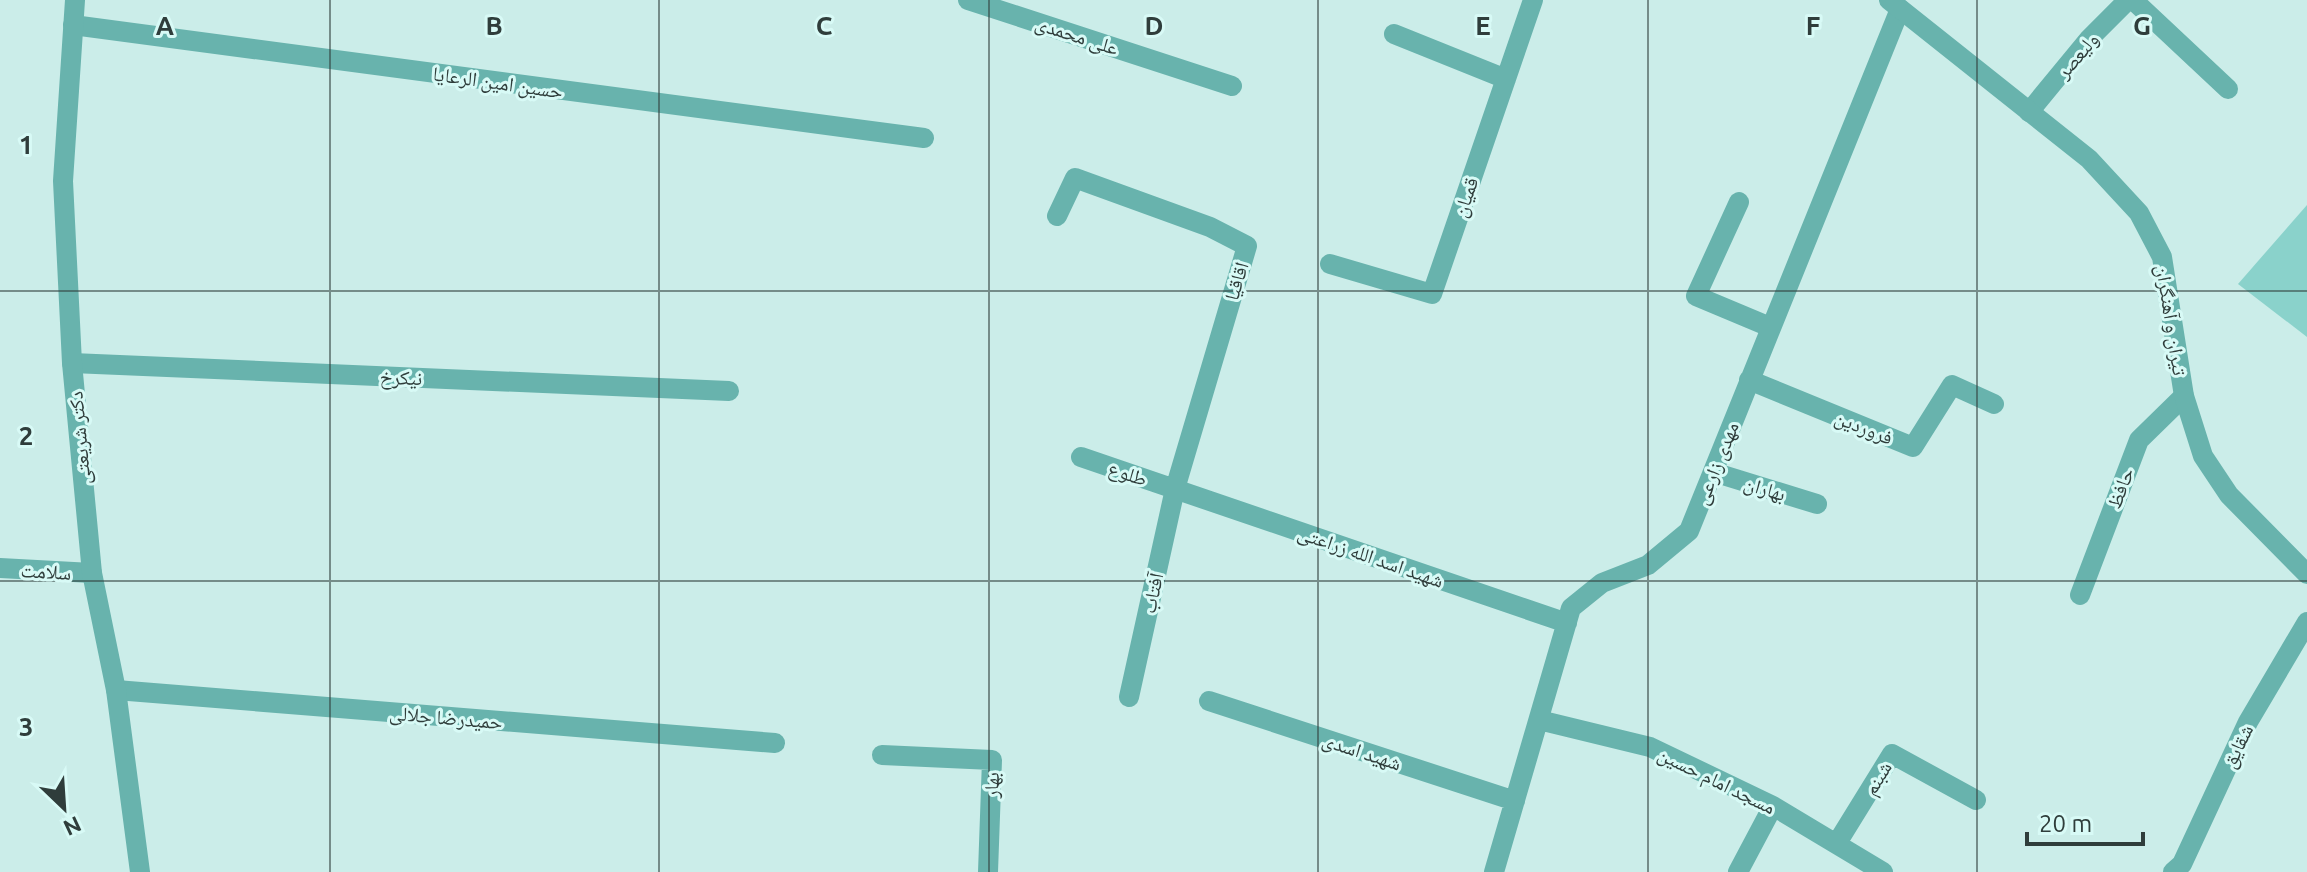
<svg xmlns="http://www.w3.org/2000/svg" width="2307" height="872" font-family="Ubuntu,'Noto Naskh Arabic',sans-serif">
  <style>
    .green { fill: #8ad2cb }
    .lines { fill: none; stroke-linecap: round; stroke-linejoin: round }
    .minor { stroke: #68b3ad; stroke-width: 20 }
    .tertiary { stroke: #68b3ad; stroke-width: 20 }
    .grid { fill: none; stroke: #2f3d3b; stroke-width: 2; stroke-opacity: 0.55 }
    .labels { text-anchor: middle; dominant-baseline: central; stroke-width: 6; stroke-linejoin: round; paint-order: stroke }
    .street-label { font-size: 20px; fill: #2f3d3b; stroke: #d8faf6 }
    .grid-label { font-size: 26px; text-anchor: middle; font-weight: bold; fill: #2f3d3b; stroke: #d8faf6; stroke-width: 6; stroke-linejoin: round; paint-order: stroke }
  </style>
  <rect width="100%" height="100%" fill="#cbede9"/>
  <!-- green -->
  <path class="green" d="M2307 205V337L2238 284Z"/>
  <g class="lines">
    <!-- minor -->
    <path class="minor" d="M968 0 1232 86
      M2133 0 2228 89
      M73 25 924 138
      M1394 34 1506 79
      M2029 112 2089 39 2128 0
      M1739 202 1696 296 1770 327
      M1057 216 1075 178 1210 227 1247 246 1175 489 1129 697
      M1330 264 1432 294 1533 0
      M72 363 729 391
      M1749 380 1913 447 1952 385 1994 404
      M1081 457 1567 623
      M1713 472 1817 504
      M0 568 92 573
      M2080 595 2139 440 2184 396
      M116 690 775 743
      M1209 701 1515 801
      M1539 720 1650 747 1773 806 1883 872
      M882 755 992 760 988 872
      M1837 843 1892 754 1976 800
      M1494 872 1571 608 1602 583 1648 565 1689 531 1900 9
      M1738 872 1773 806
      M2173 872 2182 864 2248 722 2307 622"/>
    <!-- tertiary -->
    <path class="tertiary" d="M75 0 63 181 72 363 92 573 116 690 140 872
      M1889 0 2089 159 2139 213 2162 257 2184 396 2203 456 2229 495 2307 574"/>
  </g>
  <!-- grid -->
  <path class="grid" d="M330 0V872M659 0V872M989 0V872M1318 0V872M1648 0V872M1977 0V872M0 291H2307M0 581H2307"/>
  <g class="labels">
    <!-- street labels -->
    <g class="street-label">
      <text transform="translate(1077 35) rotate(18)">علی محمدی</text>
      <text transform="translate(2077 55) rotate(-49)">ولیعصر</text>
      <text transform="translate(498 82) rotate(8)">حسین امین الرعایا</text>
      <text transform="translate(1465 197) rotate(-71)">قمیان</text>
      <text transform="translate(1236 281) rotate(-73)">اقاقیا</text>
      <text transform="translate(2172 320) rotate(81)">تیران و آهنگران</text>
      <text transform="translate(401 377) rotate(2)">نیکرخ</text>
      <text transform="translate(1864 427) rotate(22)">فروردین</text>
      <text transform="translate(79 438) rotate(-95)">دکتر شریعتی</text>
      <text transform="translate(1716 463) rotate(-68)">مهدی زارعی</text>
      <text transform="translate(1128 473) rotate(19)">طلوع</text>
      <text transform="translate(1765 488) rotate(17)">بهاران</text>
      <text transform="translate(2120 488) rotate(-69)">حافظ</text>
      <text transform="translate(1371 556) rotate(19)">شهید اسد الله زراعتی</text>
      <text transform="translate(46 571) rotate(3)">سلامت</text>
      <text transform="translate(1152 593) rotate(-78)">آفتاب</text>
      <text transform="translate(446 717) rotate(5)">حمیدرضا جلالی</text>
      <text transform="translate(2237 746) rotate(-64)">شقایق</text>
      <text transform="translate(1362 751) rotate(18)">شهید اسدی</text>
      <text transform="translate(1877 778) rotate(-59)">شبنم</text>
      <text transform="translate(1717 780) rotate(26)">مسجد امام حسین</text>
      <text transform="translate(991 785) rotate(-88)">بهار</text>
    </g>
  </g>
  <g class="grid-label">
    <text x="165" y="35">A</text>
    <text x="494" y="35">B</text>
    <text x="824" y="35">C</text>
    <text x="1154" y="35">D</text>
    <text x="1483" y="35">E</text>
    <text x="1813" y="35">F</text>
    <text x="2142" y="35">G</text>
    <text x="26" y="154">1</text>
    <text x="26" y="445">2</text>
    <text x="26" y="736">3</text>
  </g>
  <!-- north arrow -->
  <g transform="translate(64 808) rotate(155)" stroke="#d8faf6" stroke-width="6" paint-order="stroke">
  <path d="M0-6L14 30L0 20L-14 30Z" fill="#2f3d3b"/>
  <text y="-12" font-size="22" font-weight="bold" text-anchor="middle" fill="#2f3d3b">N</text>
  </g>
  <!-- scale -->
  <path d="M2027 832v12h116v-12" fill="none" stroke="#2f3d3b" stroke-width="4"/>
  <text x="2039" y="832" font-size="24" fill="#2f3d3b" stroke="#d8faf6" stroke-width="6" paint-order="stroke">20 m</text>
</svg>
